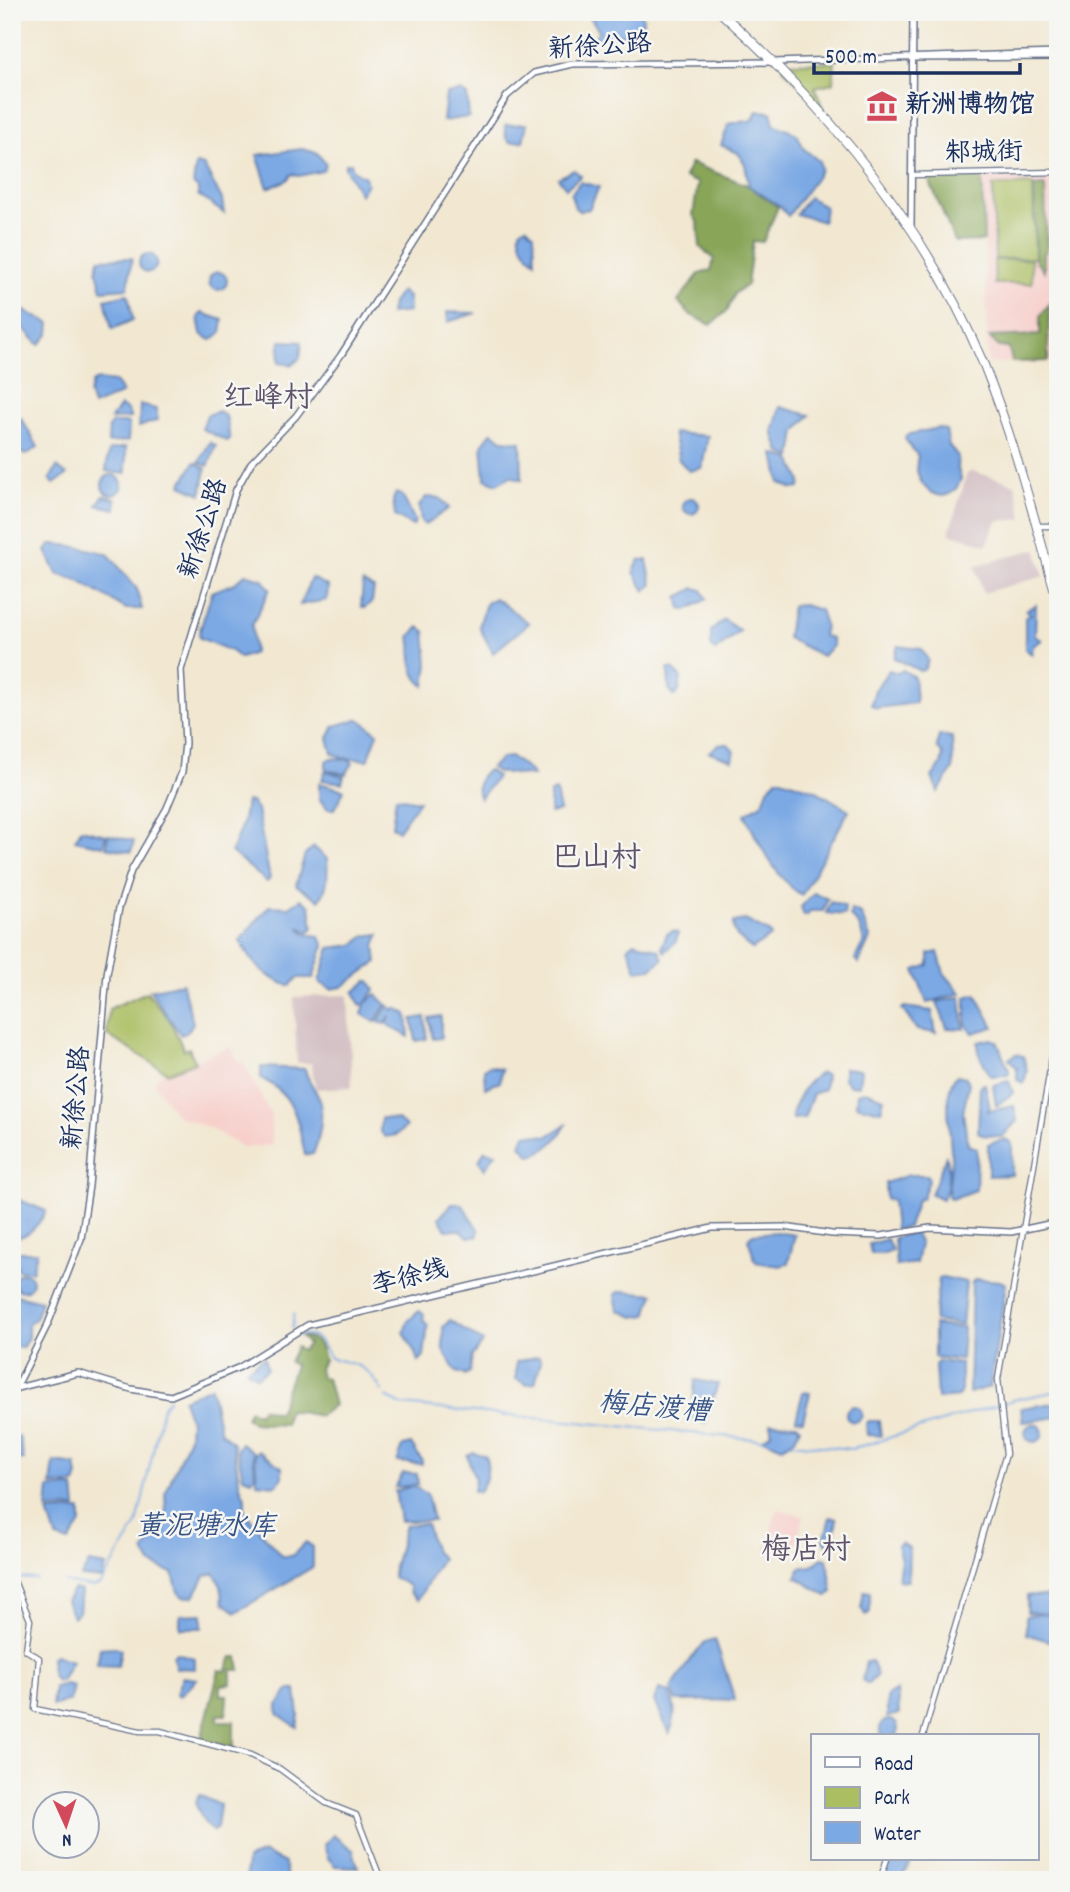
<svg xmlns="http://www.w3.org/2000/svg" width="1070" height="1892" font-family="Dekko,'LXGW WenKai TC',sans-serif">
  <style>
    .built { fill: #f7d0cc }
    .industrial { fill: #d2bec3 }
    .green { fill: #abbe62; stroke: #637660; stroke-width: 2 }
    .forest { fill: #88a558; stroke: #526a5b; stroke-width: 2 }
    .water { fill: #7ba9e4; stroke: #4b6ca1; stroke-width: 2 }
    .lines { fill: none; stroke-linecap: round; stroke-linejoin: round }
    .stream { stroke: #7ba9e4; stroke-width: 2 }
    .tertiary-casing { stroke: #667087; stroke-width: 7 }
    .secondary-casing { stroke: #667087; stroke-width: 8 }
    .trunk-casing { stroke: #667087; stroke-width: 10 }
    .tertiary { stroke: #fff; stroke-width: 4.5 }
    .secondary { stroke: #fff; stroke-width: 5 }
    .trunk { stroke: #fff; stroke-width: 8 }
    .labels { text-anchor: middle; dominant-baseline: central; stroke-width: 5; stroke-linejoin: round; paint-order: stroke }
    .street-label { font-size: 26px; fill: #1b2f5e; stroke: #f6f6f2 }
    .poi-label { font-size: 26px; font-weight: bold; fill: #1b2f5e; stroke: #f6f6f2; text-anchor: start }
    .water-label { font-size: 28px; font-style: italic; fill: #385486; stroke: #f6f6f2 }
    .quarter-label { font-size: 30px; fill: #60546b; stroke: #f6f6f2 }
  </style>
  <rect width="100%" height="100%" fill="#f6f6f2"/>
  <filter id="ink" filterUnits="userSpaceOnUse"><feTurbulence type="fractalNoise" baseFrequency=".0143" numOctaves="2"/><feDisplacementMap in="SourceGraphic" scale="14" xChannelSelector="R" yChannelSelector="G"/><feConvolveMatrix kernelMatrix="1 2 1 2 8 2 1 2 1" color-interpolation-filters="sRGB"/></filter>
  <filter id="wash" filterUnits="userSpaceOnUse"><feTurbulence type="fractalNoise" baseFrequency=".00686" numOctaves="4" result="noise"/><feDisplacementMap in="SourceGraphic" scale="28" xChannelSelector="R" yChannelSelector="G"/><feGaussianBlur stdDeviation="1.57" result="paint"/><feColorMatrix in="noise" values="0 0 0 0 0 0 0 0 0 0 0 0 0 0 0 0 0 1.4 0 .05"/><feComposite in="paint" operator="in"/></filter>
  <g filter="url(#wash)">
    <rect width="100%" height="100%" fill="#f2e8d2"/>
    <!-- built -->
    <path class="built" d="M1046 12H1058V36H1047Z
      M1058 175V362L988 363 983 178Z
      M230 1047 240 1063 243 1062 271 1115 272 1145 243 1148 210 1128 177 1116 154 1083 161 1074Z
      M777 1509 804 1516 793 1557 765 1553Z"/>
    <!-- industrial -->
    <path class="industrial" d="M972 471 1015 484 1023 519 997 521 987 545 949 533 967 474Z
      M1036 549 1044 576 983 593 975 566Z
      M348 995 352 1087 316 1089 311 1063H297L294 997Z"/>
    <!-- green -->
    <path class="green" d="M835 62 833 83 815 87 822 106 820 107 783 68 786 63Z
      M1033 184 1035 258 995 259 993 186Z
      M1031 259 1032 283 995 284 994 260Z
      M147 992 169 1019 184 1050 189 1048 195 1062 168 1073 107 1035 109 1009Z"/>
    <!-- forest -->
    <path class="forest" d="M691 163 747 185 778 207 763 242 753 241 747 285 735 293 728 310 711 325 689 314 678 301 699 274 711 270 714 259 700 247 698 223 693 215 698 183 684 177Z
      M982 176 984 241 955 242 928 177Z
      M1045 186 1047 249 1044 254V271L1036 261 1034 187Z
      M1049 304 1048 361 1012 362 1009 348 999 347 989 337 1040 335V316Z
      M300 1336C317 1338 321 1344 324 1360L319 1368 321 1378H327L334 1405 320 1416 288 1410 285 1425 253 1423 246 1417 249 1410 258 1414 262 1408 278 1413 295 1365 289 1362 296 1347 302 1351 308 1344Z
      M232 1657H238L240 1670H231V1684L221 1685V1695H227L226 1715H218V1721H234V1749L201 1739 219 1670 226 1671Z"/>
    <!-- water -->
    <path class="water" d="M587 12H642L643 21 637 35H614L599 40 595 36 599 31Z
      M461 91 467 95 469 117 443 121 446 94Z
      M757 111 771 112 774 124 797 134 804 149 819 161 821 169 817 176 788 216 781 207 749 186 745 164 738 153 721 145 729 124 753 120Z
      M527 124 523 141 510 142 506 137 505 125Z
      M302 149 317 153 326 164 323 171 299 176 292 174 286 181 268 188 257 155Z
      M351 163 353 170 365 177 367 184 360 194 345 168V164Z
      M196 164 204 166 222 199 224 213 198 195V188L193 184Z
      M574 170 581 176 566 188 558 178Z
      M580 182 599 187 589 209 579 211 575 208 571 194Z
      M809 197 825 207 823 222 796 214Z
      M526 226 534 234 535 261C526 253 518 242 520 230Z
      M139 263a9 9 0 1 1 18 0a9 9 0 1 1-18 0Z
      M132 258 128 288 102 290 97 271 99 259Z
      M209 281a9 9 0 1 1 18 0a9 9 0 1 1-18 0Z
      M401 291 408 297 409 312 390 314 392 303Z
      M128 294 133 320 112 329 105 299Z
      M18 308 50 323 49 334 39 345 16 320Z
      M447 312 476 313 448 322Z
      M202 313 223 320 221 333 211 340 201 334 198 317Z
      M280 341 302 342 300 358 292 365 279 363Z
      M97 380 115 382 123 393 93 406 89 394 92 383Z
      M140 405 156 409 158 420 139 427Z
      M120 406 127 410 131 418 111 419Z
      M780 407 810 415 796 431 792 457 780 452 773 432Z
      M219 411 226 416 230 439 227 441 202 429 207 415Z
      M21 418 38 447 26 455 12 448V427Z
      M112 423H129L128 441 108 443 109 426Z
      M938 428 946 430 949 446 958 456 957 466 961 479C948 515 909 486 918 456L905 439 906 435Z
      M492 432 502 440 521 442 522 480 511 476 497 484 485 479 482 445Z
      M673 433 708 436 702 468 689 471 679 460Z
      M210 442 216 446 208 466 199 462Z
      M126 447V474L106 471 109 450Z
      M774 454 791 459 801 481 800 488 793 489 780 483Z
      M195 462 206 469 201 494 181 485Z
      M57 467 67 475 54 484 50 479Z
      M102 485a10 10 0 1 1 20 0a10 10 0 1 1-20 0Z
      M396 493 402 495 415 521 413 526 395 516 393 500Z
      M103 496 116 499V509L97 505Z
      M426 497 440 498 449 508 425 525 421 521 419 506Z
      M683 506a8 8 0 1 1 16 0a8 8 0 1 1-16 0Z
      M51 544C62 544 100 550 109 555L137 589 142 609H126L79 581 57 574 46 551Z
      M639 560H647L652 585 645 591 634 572Z
      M245 574 262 579 270 589 252 625 254 653 240 658 231 651 200 638 199 633 212 592 235 583Z
      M311 578 328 586 327 600 300 605Z
      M363 583 374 588 372 602 364 608 361 606Z
      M695 588 702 590 707 599 687 610 681 608 678 597Z
      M495 598 529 623 493 653 479 627 486 603Z
      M804 605 820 610 825 625 823 636 831 638 833 646 822 656 787 638 792 606Z
      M1036 605 1035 636 1042 640 1033 646 1032 654 1025 649V617L1031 614 1026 610Z
      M724 620 740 631 715 651 711 645V631Z
      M419 627 425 631 428 664 425 686C407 674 414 655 410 636Z
      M898 646 921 649 928 660 924 670 920 671 894 658Z
      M668 669H673L681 678 679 691 674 696 669 689Z
      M889 670 898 673 903 670 914 677 916 703 877 708 871 705 875 690Z
      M359 719 378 733 368 760 343 758 332 753 328 738 334 726Z
      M939 735 952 737 953 769 938 792 932 777 941 765 943 755 937 747Z
      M719 744H728L734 751 732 760 709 752Z
      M511 757 531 772 533 776 497 772 491 767 502 758Z
      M331 758 350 760 353 763 346 774 326 770V761Z
      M489 770 497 777 480 799C475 789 478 774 489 770Z
      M325 771 344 776 342 783 322 780Z
      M778 778 815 790 849 810 802 895C778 882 756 839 745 814L763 803 768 788Z
      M319 783 344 790 335 809H328L319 799Z
      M556 791 560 811 550 813V793Z
      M396 797 419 801 398 831 392 826Z
      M246 801 251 802 257 810 270 879 267 882 231 852 243 821Z
      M81 829 106 835 103 846 75 840Z
      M108 835 134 841 131 852 106 847Z
      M314 847 327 859C328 872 328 891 319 900L296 885 305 854Z
      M814 893 828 899 823 911H810L807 916H804L801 907Z
      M301 899 310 906 313 928 308 932 298 926 306 934 319 936 324 945 313 978H297L290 986C267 979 250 962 240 940L269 906 289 907Z
      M831 902 845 907 844 915 826 913Z
      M851 910 861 914 870 938 859 963 855 959 864 941 859 925 850 916Z
      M745 920 770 933 771 936 752 949C742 941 731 935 734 922Z
      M673 931 678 933 676 941 665 952 662 947 667 934Z
      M379 934 375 947 377 962 342 987 331 989 319 982 330 948 354 945 364 936Z
      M635 942 659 950 663 959 651 969 637 971 628 947Z
      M938 952 944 973 961 993 927 1003 915 970 929 965V954Z
      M367 981H370L375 990 365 1003 376 994 386 1004 375 1022 362 1014 365 1004 360 1005 354 992Z
      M182 983 193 1023 188 1031 181 1035 150 990Z
      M976 994 994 1027 973 1033 966 1025V997Z
      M961 997 964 1029 947 1028 937 1002Z
      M388 1005 393 1010 396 1008 407 1014 409 1037 388 1025 390 1015 385 1024 378 1022Z
      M904 1007 932 1011 936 1033 917 1030 902 1009Z
      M441 1016V1038L433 1039 429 1018Z
      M425 1017 427 1039 416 1041 412 1019Z
      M992 1039 997 1041 1009 1070 1008 1075 990 1076 979 1053 978 1042Z
      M1016 1054 1023 1056 1027 1070 1024 1083 1017 1080V1068L1009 1059Z
      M490 1066 502 1069 500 1082 485 1088 484 1069Z
      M261 1067 305 1069C307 1080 313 1085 317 1094 326 1111 319 1140 313 1154L305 1155C297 1118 296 1096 261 1078Z
      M844 1068 861 1070 859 1086 849 1085 844 1079Z
      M821 1073 826 1075 824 1089 813 1094 804 1118 793 1119 792 1114C798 1097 804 1082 821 1073Z
      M957 1075 966 1077 969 1083 963 1113 968 1145 977 1149 976 1190 951 1199 948 1196C949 1185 950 1174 951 1162 953 1141 940 1090 957 1075Z
      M1009 1081 1013 1093 996 1106 993 1085Z
      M985 1084 990 1108 988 1111 1014 1106 1017 1121 1002 1137 982 1135 978 1132 980 1085Z
      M865 1091 884 1098 881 1111 856 1105 857 1093Z
      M381 1118 398 1120 406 1127 396 1135 385 1137 380 1131Z
      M566 1125C560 1137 545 1154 530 1155L521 1145 525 1134 548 1136Z
      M1006 1139 1012 1144V1175L988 1176V1144Z
      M484 1151 496 1153 485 1169 479 1161Z
      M946 1156C950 1165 949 1193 942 1199L931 1194Z
      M909 1175H927L929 1179 923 1197 917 1200 908 1227 895 1230 892 1200 886 1199 885 1183Z
      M15 1198 46 1211C40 1223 28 1239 12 1238V1202Z
      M452 1204H462L479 1231 477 1237H468L460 1230H446L439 1218Z
      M777 1232 795 1235 788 1263 780 1266 756 1262 748 1239 753 1234Z
      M914 1232 920 1244 916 1263 896 1266 894 1238Z
      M887 1239 892 1251 884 1254H871L869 1244Z
      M14 1252H37L32 1271 18 1270Z
      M14 1282a9 9 0 1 1 18 0a9 9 0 1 1-18 0Z
      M942 1277 966 1282 962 1325 934 1321 939 1279Z
      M976 1279 1000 1281 1006 1284 990 1387 969 1393 972 1282Z
      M621 1291 654 1294 647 1315 634 1317 618 1310 615 1294Z
      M12 1294 41 1301 35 1319 28 1324V1338L22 1348 12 1345Z
      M419 1311 424 1314 423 1320 428 1325 424 1356 419 1361 404 1332 408 1321Z
      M450 1320 483 1342 472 1356 470 1371 466 1375 456 1372 443 1350V1327Z
      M934 1325 963 1328 961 1360 934 1357Z
      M539 1356 541 1361 535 1383 526 1384 516 1379V1362Z
      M264 1357 267 1369 257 1377 246 1370Z
      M939 1361 961 1364V1391L958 1397 937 1399 935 1365Z
      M695 1380 718 1384 705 1423 692 1419Z
      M211 1387 220 1431 233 1443 240 1486 245 1497V1512L281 1556H292L306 1542 313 1547V1567L236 1612 224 1603 221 1586 214 1573 205 1576 194 1596 183 1597 178 1592 173 1573 151 1564 144 1551 162 1527 166 1510 165 1494 189 1437 190 1421 183 1399Z
      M803 1392 810 1393 803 1420 796 1419Z
      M1055 1403 1058 1417 1023 1422 1021 1408Z
      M846 1414a8 8 0 1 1 16 0a8 8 0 1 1-16 0Z
      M869 1421H879L881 1436 867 1435 866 1423Z
      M771 1423 797 1424 800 1428 795 1439 782 1447 763 1439 771 1433Z
      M1025 1433a9 9 0 1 1 18 0a9 9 0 1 1-18 0Z
      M12 1436H19L24 1460 12 1459Z
      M241 1443 253 1452 255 1475 252 1480 243 1477 237 1449Z
      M411 1444 422 1461V1464L397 1462 403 1446Z
      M258 1451 282 1467V1477L276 1485 257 1483 255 1453Z
      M473 1452 485 1456C490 1468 487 1482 478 1492L473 1491 475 1479 467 1456Z
      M54 1462 76 1465 78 1476 75 1484 51 1485Z
      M403 1473 417 1474 418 1485 395 1487Z
      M413 1486 427 1494 433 1521H400L395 1491Z
      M49 1488 74 1487 76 1508 47 1509Z
      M81 1510V1524L69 1542 56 1538 48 1512Z
      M830 1517 837 1519 832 1548 824 1541Z
      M426 1524 435 1552 442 1558 418 1600 410 1593 409 1586 393 1577V1571L405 1525Z
      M902 1543 909 1548 908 1581 898 1580 901 1559 897 1546Z
      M822 1558 827 1559 833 1592 827 1596 796 1577 800 1568 812 1566Z
      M89 1563 106 1566 102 1579 81 1577Z
      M74 1589 81 1591 79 1612 73 1617 66 1601Z
      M864 1591 870 1592V1612L866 1615 861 1608Z
      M1027 1595 1058 1597V1615L1027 1612Z
      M1041 1613 1058 1617V1644L1026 1634V1616Z
      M202 1614V1628H180V1615Z
      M715 1639 735 1700 676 1701 671 1688C683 1674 696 1642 715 1639Z
      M115 1647 121 1649 118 1666 97 1665 100 1648Z
      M176 1653 195 1658V1669L176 1668 173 1656Z
      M55 1655 72 1661 61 1681H56L52 1675 51 1657Z
      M871 1661 877 1675 868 1684 862 1680 866 1662Z
      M182 1677 197 1679 180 1696 176 1694Z
      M66 1684 73 1686 70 1701 52 1706 54 1687Z
      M659 1689 669 1692C677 1707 676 1720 669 1734L655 1701Z
      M288 1690H296L299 1715 297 1727 278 1714V1705Z
      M897 1690 899 1714 887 1717V1696Z
      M880 1729a9 9 0 1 1 18 0a9 9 0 1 1-18 0Z
      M199 1795 220 1805 217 1827 213 1831 204 1822 195 1803Z
      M333 1835 353 1850 358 1867 335 1866 328 1858 324 1845Z
      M264 1853 285 1863 287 1880H246L247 1859Z
      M890 1859H912L901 1880H883Z"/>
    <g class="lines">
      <!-- stream -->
      <path class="stream" d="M292 1328 294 1313
        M297 1335C318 1332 321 1343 330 1358 358 1365 366 1364 382 1391
        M386 1397 402 1405 764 1440
        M791 1443 852 1449 1017 1399 1058 1391
        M16 1578 36 1579
        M64 1582 93 1587 101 1584 137 1524 163 1406 169 1399"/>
    </g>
  </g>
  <g filter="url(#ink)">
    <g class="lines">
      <defs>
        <path id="tertiary" d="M911 175 1058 172
          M1038 526H1058
          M12 1576 30 1620 26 1650 39 1658 35 1709 140 1731H160L250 1755 280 1769 326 1803 356 1815 381 1880
          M923 1736 1006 1454 998 1379 1058 1022
          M880 1880 887 1859"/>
        <path id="secondary" d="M913 58 1058 57
          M911 227 913 12
          M17 1388 78 1373 131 1389 171 1396 240 1367 308 1325 712 1228 784 1227 832 1234 881 1236 930 1228 1011 1232 1058 1222
          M12 1396 48 1324 81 1239 89 1186 107 974 119 908 131 871 167 808 182 772 185 743 181 670 236 490 251 463 296 416 341 355 507 96 534 73 572 64 774 62 1058 53"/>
        <path id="trunk" d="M720 12C831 111 926 227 984 365 1015 442 1035 522 1058 602"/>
      </defs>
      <!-- tertiary casing -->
      <use href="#tertiary" class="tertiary-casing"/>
      <!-- secondary casing -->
      <use href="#secondary" class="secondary-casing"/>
      <!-- trunk casing -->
      <use href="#trunk" class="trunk-casing"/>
      <!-- tertiary -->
      <use href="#tertiary" class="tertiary"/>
      <!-- secondary -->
      <use href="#secondary" class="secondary"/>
      <!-- trunk -->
      <use href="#trunk" class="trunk"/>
    </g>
  </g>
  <!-- icons -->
  <defs>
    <symbol id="museum-bare" viewBox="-9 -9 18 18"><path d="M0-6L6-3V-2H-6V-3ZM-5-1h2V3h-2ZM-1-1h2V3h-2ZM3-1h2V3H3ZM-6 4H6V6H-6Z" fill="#d1495b" stroke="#f6f6f2" stroke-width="2.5" paint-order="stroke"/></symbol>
  </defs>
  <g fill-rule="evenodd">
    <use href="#museum-bare" x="860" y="84" width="44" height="44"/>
  </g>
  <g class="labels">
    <!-- street labels -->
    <g class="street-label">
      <text transform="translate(600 48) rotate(-4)">新徐公路</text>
      <text transform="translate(984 154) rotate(-1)">邾城街</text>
      <text transform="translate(205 529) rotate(-72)">新徐公路</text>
      <text transform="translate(78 1098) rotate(-85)">新徐公路</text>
      <text transform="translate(410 1279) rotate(-14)">李徐线</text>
    </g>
    <!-- poi labels -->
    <g class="poi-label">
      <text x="905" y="106">新洲博物馆</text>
    </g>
    <!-- water labels -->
    <g class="water-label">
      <text transform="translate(654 1410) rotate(5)">梅店渡槽</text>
      <text x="206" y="1529">黄泥塘水库</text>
    </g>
    <!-- quarter labels -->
    <g class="quarter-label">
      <text x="268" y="400">红峰村</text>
      <text x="596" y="860">巴山村</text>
      <text x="806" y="1552">梅店村</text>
    </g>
  </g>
  <!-- margin -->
  <rect width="1070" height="1892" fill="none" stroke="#f6f6f2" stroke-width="42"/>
  <!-- legend -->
  <rect x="811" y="1734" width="228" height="126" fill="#f6f6f2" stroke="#9ea6b7" stroke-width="2"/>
  <rect x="825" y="1757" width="35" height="10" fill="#ffffff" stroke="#9ea6b7" stroke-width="2"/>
  <text x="874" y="1770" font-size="21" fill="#1b2f5e">Road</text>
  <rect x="825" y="1787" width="35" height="21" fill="#abbe62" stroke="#9ea6b7" stroke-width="2"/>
  <text x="874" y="1804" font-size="21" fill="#1b2f5e">Park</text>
  <rect x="825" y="1822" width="35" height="21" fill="#7ba9e4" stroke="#9ea6b7" stroke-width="2"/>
  <text x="874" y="1840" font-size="21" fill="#1b2f5e">Water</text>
  <!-- north arrow -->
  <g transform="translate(66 1825) rotate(177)"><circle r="33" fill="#f6f6f2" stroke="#9ea6b7" stroke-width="2"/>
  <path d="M0-5L12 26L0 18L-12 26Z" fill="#d1495b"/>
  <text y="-10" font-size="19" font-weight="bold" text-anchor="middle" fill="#1b2f5e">N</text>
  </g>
  <!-- scale -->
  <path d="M814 63v10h206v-10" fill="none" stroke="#1b2f5e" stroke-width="3.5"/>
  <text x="825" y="63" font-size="21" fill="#1b2f5e" stroke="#f6f6f2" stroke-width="5" paint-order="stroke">500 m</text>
</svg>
